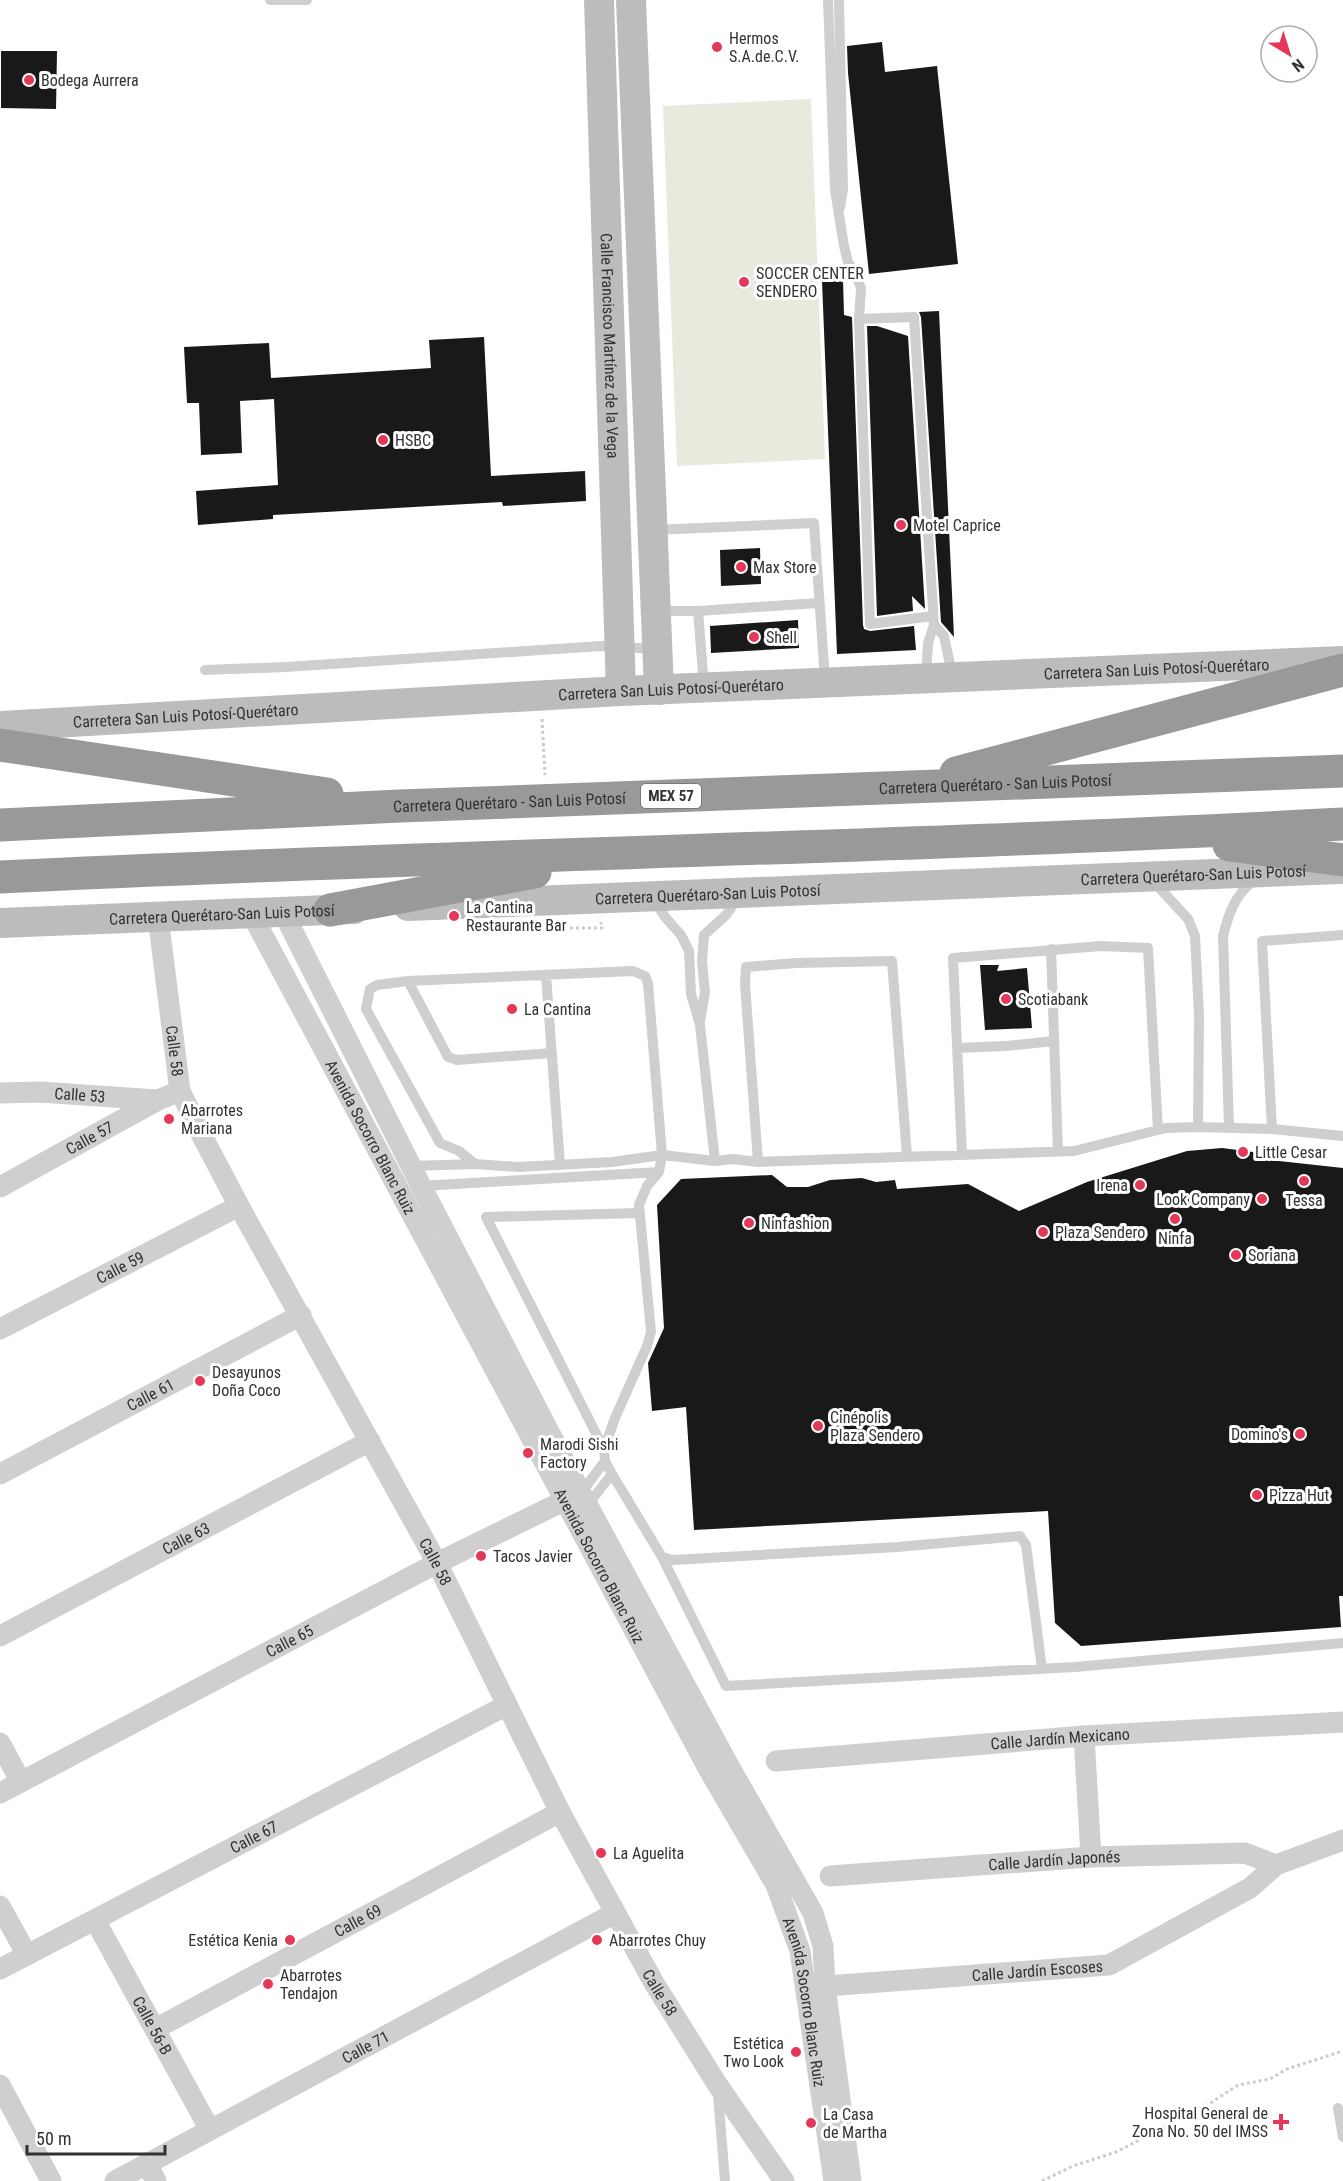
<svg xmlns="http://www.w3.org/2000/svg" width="1343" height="2181" font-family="'Roboto Condensed',sans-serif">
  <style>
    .green { fill: #e6ebdd }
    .building { fill: #191919 }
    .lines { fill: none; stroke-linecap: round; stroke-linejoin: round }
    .path { stroke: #ccc; stroke-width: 3; stroke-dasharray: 3 3; stroke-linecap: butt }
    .lane { stroke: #cfcfcf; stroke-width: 10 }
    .street { stroke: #cfcfcf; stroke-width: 21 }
    .secondary { stroke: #bcbcbc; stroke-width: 30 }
    .highway { stroke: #999; stroke-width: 33 }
    .poi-dot { fill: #e43859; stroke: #fff; stroke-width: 2 }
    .labels { text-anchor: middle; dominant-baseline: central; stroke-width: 6; stroke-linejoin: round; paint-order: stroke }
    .shield { fill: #fff; stroke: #707070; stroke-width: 1.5 }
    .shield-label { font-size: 15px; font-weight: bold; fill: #323232 }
    .poi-label { font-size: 16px; fill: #323232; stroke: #fff; text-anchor: start }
    .street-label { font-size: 16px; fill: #323232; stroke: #fff }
  </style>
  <rect width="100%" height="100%" fill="#fff"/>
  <!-- green -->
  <path class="green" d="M811 99 825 459 677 466 663 106Z"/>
  <!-- building -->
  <path class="building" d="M882 42 885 72 937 66 958 264 869 274 848 73 847 46Z
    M1 51H57L56 109 1 108Z
    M843 279 844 315 852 317 863 625 864 629 870 631 914 626 916 650 837 654 822 281Z
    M939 311 954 637 941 622 921 317 919 312Z
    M867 326H877L908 336 925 609 912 596 913 611 877 616Z
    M484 337 491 476 585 471 586 501 503 506 502 502 273 515V519L198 525 196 491 278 485 274 399 240 401 242 453 201 455 199 403H187L184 347 269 343 271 378 431 368 429 340Z
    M760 548 761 584 721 586 720 550Z
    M798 620 799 648 711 653 710 626Z
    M980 965H999L997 971 1027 968 1032 1028 985 1030Z
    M1222 1148 1253 1152 1279 1161 1343 1168V1596H1339L1341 1627 1081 1646 1055 1623 1048 1511 694 1530 686 1407 652 1411 648 1363 664 1328 657 1205 681 1179 772 1175 787 1187H808L830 1180 862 1178 876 1182 895 1180 897 1189 968 1184 1019 1211 1087 1182 1187 1151Z"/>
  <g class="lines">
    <!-- path -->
    <path class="path" d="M542 719 545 775
      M551 922 552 928H602L601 922
      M1042 2181 1073 2166 1116 2152 1209 2104 1238 2085 1270 2079 1287 2069 1343 2051"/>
    <!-- lane -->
    <path class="lane" d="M270 0H307
      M828 0 835 190 844 246 848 262 855 273 861 288 859 319
      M839 0 843 189 840 208
      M654 530 814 523 825 680
      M656 611H698
      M934 625 944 636 952 674
      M205 670 286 667 601 646 657 649
      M926 675 928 643 934 625 914 317 859 319 870 624 933 616
      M704 686 698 611 818 603
      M1153 881 1188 919 1195 936 1199 1015 1198 1127
      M654 900 665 917 681 935 689 951 691 994 700 1025 715 1161
      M1051 949 1058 1152
      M546 975 560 1165
      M408 981 448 1057 457 1060 552 1053
      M700 1022 705 992 702 962 704 935 726 915 738 898
      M957 1048 1006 1046 1054 1041
      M1229 1127 1223 936C1229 913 1235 894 1255 880
      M1272 1129 1262 941 1343 935
      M962 1154 953 958 1101 946 1148 948 1158 1130
      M758 1162 745 984 746 967 796 963 892 961 907 1156
      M475 1164 459 1151 440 1143 366 1009 370 989 377 985 408 981 633 971 645 976 648 983 662 1155 659 1172 647 1186 639 1205 651 1332 647 1346 615 1418 604 1449 605 1461 612 1474 662 1557 673 1560 898 1547 1020 1536 1026 1545 1042 1669
      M411 1166 475 1164 518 1167 612 1162 662 1155 715 1161 733 1159 758 1162 1074 1151 1166 1128 1198 1127 1272 1129 1343 1136
      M421 1186 659 1172
      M604 1449 486 1217 640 1213
      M581 1493 605 1461
      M586 1507 612 1474
      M662 1557 726 1686 1075 1667 1343 1643
      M718 2094 725 2181
      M1338 2108 1343 2137"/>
    <!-- street -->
    <g class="street">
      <path d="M283 912 421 1186 581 1493 729 1766 813 1913 823 1946 825 1986 851 2181"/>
      <path id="s1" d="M251 913 709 1770 776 1885 800 1951 834 2181"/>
      <path id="s2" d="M158 917 180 1091 200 1132 239 1206 437 1563 560 1812 654 1983 717 2084 784 2181"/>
      <path id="s3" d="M0 1093 40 1092 157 1100"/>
      <path id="s4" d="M0 1187 158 1100 180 1091"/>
      <path id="s5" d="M0 1329 239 1206"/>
      <path id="s6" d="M0 1474 301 1315"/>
      <path id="s7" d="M0 1636 370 1441"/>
      <path d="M1084 1736 1091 1857"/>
      <path d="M0 1743 21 1782"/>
      <path id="s8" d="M776 1761 1084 1736 1343 1722"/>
      <path id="s9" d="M0 1793 437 1563 578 1494"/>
      <path id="s10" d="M830 1876 1091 1857 1245 1853 1276 1865"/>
      <path d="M0 1906 27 1955"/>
      <path id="s11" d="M95 1920 210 2130"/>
      <path id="s12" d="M0 1969 507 1705"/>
      <path id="s13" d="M813 1987 1109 1965 1250 1888 1276 1865 1343 1840"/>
      <path id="s14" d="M155 2029 560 1812"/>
      <path d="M0 2085 51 2181"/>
      <path d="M147 2164 156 2181"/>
      <path id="s15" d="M115 2181 615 1913"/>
    </g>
    <!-- secondary -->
    <g class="secondary">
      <path id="s16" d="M599 0 621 691"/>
      <path d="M631 0 659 690"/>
      <path id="s17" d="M0 726 621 691 1343 661"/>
      <path id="s18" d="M408 906 1340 869"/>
      <path id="s19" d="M0 923 354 909"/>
    </g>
    <!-- highway -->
    <g class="highway">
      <path d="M0 745 327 794"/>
      <path d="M956 773 1343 670"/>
      <path id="s20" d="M0 825 400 806 1343 771"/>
      <path d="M1229 845 1343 860"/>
      <path d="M0 877C448 855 896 848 1343 824"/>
      <path d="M330 910 535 872"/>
    </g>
  </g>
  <!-- markers -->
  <g class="poi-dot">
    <circle cx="717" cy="47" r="6"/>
    <circle cx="29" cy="80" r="6"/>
    <circle cx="744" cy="282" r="6"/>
    <circle cx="383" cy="440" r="6"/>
    <circle cx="901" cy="525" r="6"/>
    <circle cx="741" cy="567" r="6"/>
    <circle cx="754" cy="637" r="6"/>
    <circle cx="454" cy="916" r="6"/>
    <circle cx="1006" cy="999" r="6"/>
    <circle cx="512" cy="1009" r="6"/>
    <circle cx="169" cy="1119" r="6"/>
    <circle cx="1243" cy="1152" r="6"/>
    <circle cx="1304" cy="1181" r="6"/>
    <circle cx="1140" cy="1185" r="6"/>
    <circle cx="1262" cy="1199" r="6"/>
    <circle cx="1175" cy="1219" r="6"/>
    <circle cx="749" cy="1223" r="6"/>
    <circle cx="1043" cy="1232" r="6"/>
    <circle cx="1236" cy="1255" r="6"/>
    <circle cx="200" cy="1381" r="6"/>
    <circle cx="818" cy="1426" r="6"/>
    <circle cx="1300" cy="1434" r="6"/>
    <circle cx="528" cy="1453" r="6"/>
    <circle cx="1257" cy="1495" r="6"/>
    <circle cx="481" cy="1556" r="6"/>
    <circle cx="601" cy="1853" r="6"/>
    <circle cx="290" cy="1940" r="6"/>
    <circle cx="597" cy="1940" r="6"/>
    <circle cx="268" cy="1984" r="6"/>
    <circle cx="796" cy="2052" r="6"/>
    <path d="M1278 2113h6v6h6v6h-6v6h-6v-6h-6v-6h6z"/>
    <circle cx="811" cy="2123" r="6"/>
  </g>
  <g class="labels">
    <!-- shield labels -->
    <rect class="shield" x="641" y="784" width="60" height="24" rx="4.5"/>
    <g class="shield-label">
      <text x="671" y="796">MEX 57</text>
    </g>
    <!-- poi labels -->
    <g class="poi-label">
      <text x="729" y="38">Hermos<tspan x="729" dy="18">S.A.de.C.V.</tspan></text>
      <text x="41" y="80">Bodega Aurrera</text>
      <text x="756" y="273">SOCCER CENTER<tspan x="756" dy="18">SENDERO</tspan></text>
      <text x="395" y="440">HSBC</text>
      <text x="913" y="525">Motel Caprice</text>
      <text x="753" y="567">Max Store</text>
      <text x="766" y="637">Shell</text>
      <text x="466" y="907">La Cantina<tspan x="466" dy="18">Restaurante Bar</tspan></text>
      <text x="1018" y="999">Scotiabank</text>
      <text x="524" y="1009">La Cantina</text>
      <text x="181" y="1110">Abarrotes<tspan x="181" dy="18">Mariana</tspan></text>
      <text x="1255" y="1152">Little Cesar</text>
      <text x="1128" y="1185" text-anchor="end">Irena</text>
      <text x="1250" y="1199" text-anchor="end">Look Company</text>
      <text x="1304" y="1200" text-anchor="middle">Tessa</text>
      <text x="761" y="1223">Ninfashion</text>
      <text x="1055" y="1232">Plaza Sendero</text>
      <text x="1175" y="1238" text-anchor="middle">Ninfa</text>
      <text x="1248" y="1255">Soriana</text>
      <text x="212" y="1372">Desayunos<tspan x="212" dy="18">Doña Coco</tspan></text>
      <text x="830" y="1417">Cinépolis<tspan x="830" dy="18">Plaza Sendero</tspan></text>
      <text x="1288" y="1434" text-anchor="end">Domino's</text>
      <text x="540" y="1444">Marodi Sishi<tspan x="540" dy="18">Factory</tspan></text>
      <text x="1269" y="1495">Pizza Hut</text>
      <text x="493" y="1556">Tacos Javier</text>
      <text x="613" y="1853">La Aguelita</text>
      <text x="278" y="1940" text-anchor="end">Estética Kenia</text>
      <text x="609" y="1940">Abarrotes Chuy</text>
      <text x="280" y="1975">Abarrotes<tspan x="280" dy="18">Tendajon</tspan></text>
      <text x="784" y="2043" text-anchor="end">Estética<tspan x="784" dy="18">Two Look</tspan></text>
      <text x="1268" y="2113" text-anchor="end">Hospital General de<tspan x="1268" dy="18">Zona No. 50 del IMSS</tspan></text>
      <text x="823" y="2114">La Casa<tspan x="823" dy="18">de Martha</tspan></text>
    </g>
    <!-- street labels -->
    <g class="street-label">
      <text stroke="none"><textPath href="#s16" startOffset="346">Calle Francisco Martínez de la Vega</textPath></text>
      <text stroke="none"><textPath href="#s17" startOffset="1158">Carretera San Luis Potosí-Querétaro</textPath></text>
      <text stroke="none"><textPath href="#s17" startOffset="672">Carretera San Luis Potosí-Querétaro</textPath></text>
      <text stroke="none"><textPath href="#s17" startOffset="186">Carretera San Luis Potosí-Querétaro</textPath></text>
      <text stroke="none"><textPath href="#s20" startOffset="996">Carretera Querétaro - San Luis Potosí</textPath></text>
      <text stroke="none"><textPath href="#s20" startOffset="510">Carretera Querétaro - San Luis Potosí</textPath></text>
      <text stroke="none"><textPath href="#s18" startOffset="786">Carretera Querétaro-San Luis Potosí</textPath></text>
      <text stroke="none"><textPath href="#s18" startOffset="300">Carretera Querétaro-San Luis Potosí</textPath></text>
      <text stroke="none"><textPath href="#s19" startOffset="222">Carretera Querétaro-San Luis Potosí</textPath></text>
      <text stroke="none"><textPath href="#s2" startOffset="135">Calle 58</textPath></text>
      <text stroke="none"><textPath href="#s3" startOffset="80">Calle 53</textPath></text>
      <text stroke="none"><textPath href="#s1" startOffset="254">Avenida Socorro Blanc Ruiz</textPath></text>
      <text stroke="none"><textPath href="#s4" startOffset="102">Calle 57</textPath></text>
      <text stroke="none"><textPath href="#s5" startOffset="135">Calle 59</textPath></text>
      <text stroke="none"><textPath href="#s6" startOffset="170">Calle 61</textPath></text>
      <text stroke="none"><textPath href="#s7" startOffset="210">Calle 63</textPath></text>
      <text stroke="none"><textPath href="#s2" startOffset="711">Calle 58</textPath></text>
      <text stroke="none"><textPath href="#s1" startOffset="740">Avenida Socorro Blanc Ruiz</textPath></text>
      <text stroke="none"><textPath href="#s9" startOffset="327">Calle 65</textPath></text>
      <text stroke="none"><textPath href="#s8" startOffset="285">Calle Jardín Mexicano</textPath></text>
      <text stroke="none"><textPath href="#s12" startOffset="286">Calle 67</textPath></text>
      <text stroke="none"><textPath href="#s10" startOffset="225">Calle Jardín Japonés</textPath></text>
      <text stroke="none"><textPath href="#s14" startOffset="230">Calle 69</textPath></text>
      <text stroke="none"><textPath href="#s13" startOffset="225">Calle Jardín Escoses</textPath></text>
      <text stroke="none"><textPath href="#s2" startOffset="1197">Calle 58</textPath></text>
      <text stroke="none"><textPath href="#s1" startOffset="1226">Avenida Socorro Blanc Ruiz</textPath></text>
      <text stroke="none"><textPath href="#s11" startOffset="120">Calle 56-B</textPath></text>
      <text stroke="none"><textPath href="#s15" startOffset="284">Calle 71</textPath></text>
    </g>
  </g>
  <!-- north arrow -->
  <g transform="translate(1289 54) rotate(142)"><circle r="28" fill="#ffffff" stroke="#adadad" stroke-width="1.5"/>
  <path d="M0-4.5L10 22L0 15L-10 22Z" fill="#e43859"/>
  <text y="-9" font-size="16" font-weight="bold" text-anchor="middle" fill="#323232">N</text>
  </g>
  <!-- scale -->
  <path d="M27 2145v9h138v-9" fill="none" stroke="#323232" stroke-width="3"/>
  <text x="36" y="2145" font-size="18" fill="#323232" stroke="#ffffff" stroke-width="4.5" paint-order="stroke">50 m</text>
</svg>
